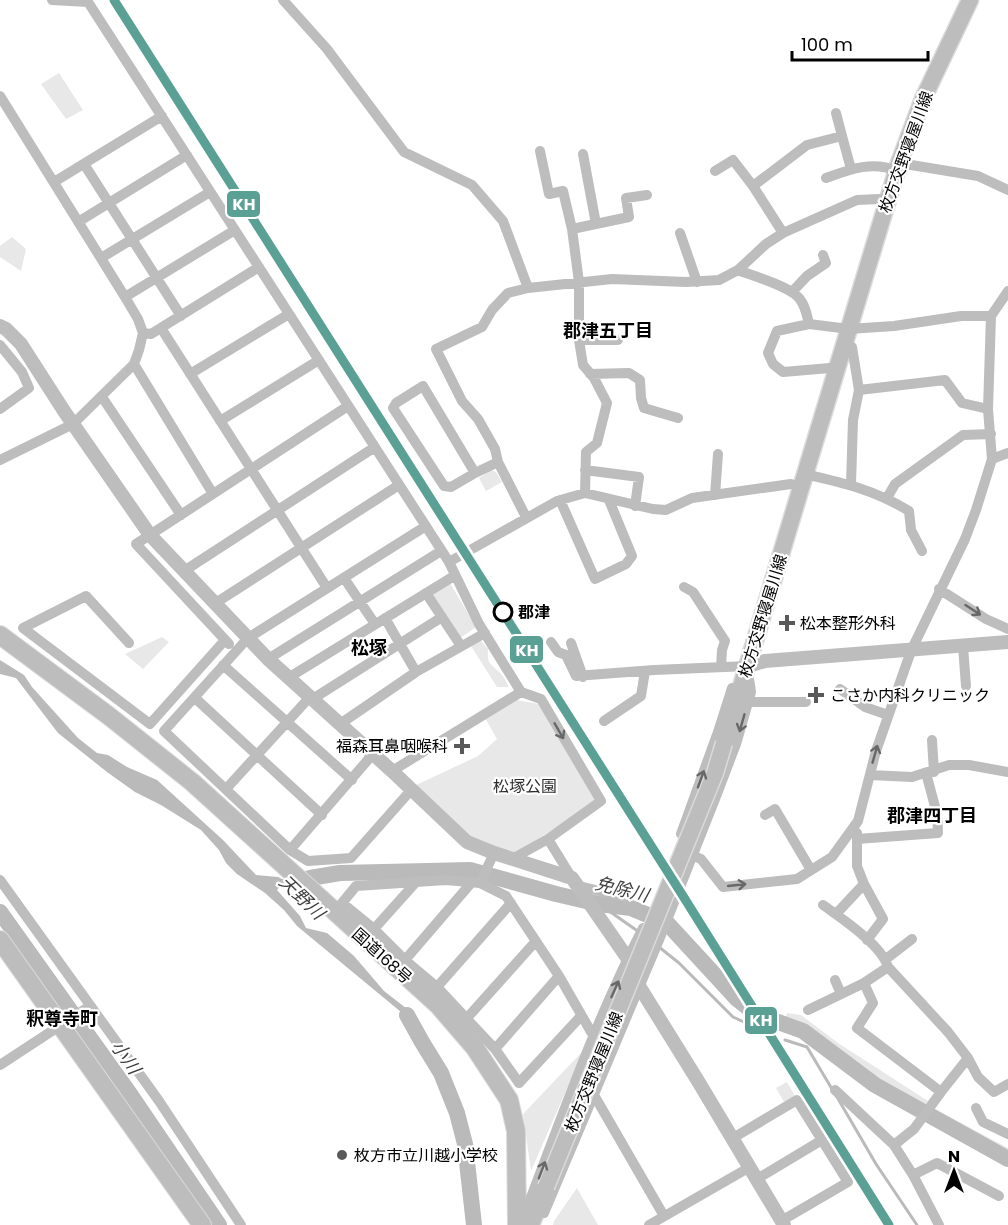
<svg xmlns="http://www.w3.org/2000/svg" width="1008" height="1225" font-family="Poppins,'Noto Sans JP',sans-serif">
  <style>
    .green { fill: #e8e8e8 }
    .water { fill: #bababa }
    .lines { fill: none; stroke-linecap: round; stroke-linejoin: round }
    .stream { stroke: #bababa; stroke-width: 3 }
    .river { stroke: #bababa; stroke-width: 16 }
    .primary-casing { stroke: #dbdbdb; stroke-width: 19 }
    .trunk-casing { stroke: #dbdbdb; stroke-width: 20 }
    .minor { stroke: #bdbdbd; stroke-width: 10 }
    .tertiary { stroke: #bdbdbd; stroke-width: 14 }
    .primary { stroke: #bdbdbd; stroke-width: 16 }
    .trunk { stroke: #bdbdbd; stroke-width: 18 }
    .primary-bridge-casing { stroke: #dbdbdb; stroke-width: 19; stroke-linecap: butt }
    .primary-bridge { stroke: #bdbdbd; stroke-width: 16 }
    .rail-1-casing { stroke: #fff; stroke-width: 14 }
    .rail-1 { stroke: #5ba094; stroke-width: 9 }
    .oneway { stroke: #686868 }
    .stop-dot { fill: #fff; stroke: #000; stroke-width: 3 }
    .poi-dot { fill: #595959; stroke: #fff; stroke-width: 2 }
    .labels { text-anchor: middle; dominant-baseline: central; stroke-width: 4.5; stroke-linejoin: round; paint-order: stroke }
    .street-label { font-size: 16px; fill: #000; stroke: #fff }
    .stop-label { font-size: 16px; font-weight: bold; fill: #000; stroke: #fff; text-anchor: start }
    .poi-label { font-size: 16px; fill: #000; stroke: #fff; text-anchor: start }
    .park-label { font-size: 16px; fill: #2d2d2d; stroke: #fff }
    .neighbourhood-label { font-size: 18px; font-weight: bold; fill: #000; stroke: #fff }
    .water-label { font-size: 18px; font-style: italic; fill: #3e3e3e; stroke: #fff }
    .line-badge { stroke: #fff; stroke-width: 2 }
    .badge-label { font-size: 16px; text-anchor: middle; font-weight: bold; fill: #fff }
  </style>
  <rect width="100%" height="100%" fill="#fff"/>
  <!-- green -->
  <path class="green" d="M59 73 83 110 66 119 41 84Z
    M12 237 26 249 21 271 0 257V246Z
    M491 470 496 472 502 482 486 491 479 478Z
    M450 583 476 627 460 638 432 594Z
    M162 637 169 642 143 669 125 654Z
    M481 641 488 649C487 666 491 663 501 674 504 677 507 683 509 687H497L471 646Z
    M517 700 539 704 596 802 513 855 466 836 414 786 478 756 497 739 485 718Z
    M787 1013 801 1015 838 1043 928 1101 921 1110 878 1085 803 1030 784 1023Z
    M581 1053 582 1054 531 1171 523 1114Z
    M787 1082 795 1096 784 1102 776 1088Z
    M937 1110 1008 1148V1156L932 1116Z
    M577 1188 598 1225H553L554 1221Z"/>
  <!-- water -->
  <path class="water" d="M0 660 24 675 32 687 78 738 97 753 108 755 127 767 157 780 223 840 256 875 278 877 282 879 310 873 333 874 280 886 277 890 300 916 306 928 327 933 354 956 384 991 411 1012 421 1029 411 1038V1027L407 1017 297 926 284 910 265 893 237 874 226 863 219 850 201 830 161 805 135 792 107 772 58 733 16 678 0 674Z"/>
  <g class="lines">
    <!-- stream -->
    <path class="stream" d="M599 904 639 932
      M659 947 679 963 733 1017 761 1030
      M785 1040 807 1047 832 1089
      M837 1097 876 1164 917 1225"/>
    <!-- river -->
    <path class="river" d="M310 878 340 873 470 870 556 894 599 904 631 908 667 923 737 999 756 1014 803 1031 875 1085 1008 1159
      M0 912 130 1094 219 1225
      M407 1015 422 1042 441 1073 457 1113 465 1144 474 1225"/>
    <defs>
      <path id="primary" d="M724 743 899 163 923 99 970 0
        M531 1225 546 1187"/>
      <path id="trunk" d="M0 635 109 716 192 782 438 1005 475 1048 509 1100 516 1131 517 1225
        M0 940 202 1225"/>
    </defs>
    <!-- primary casing -->
    <use href="#primary" class="primary-casing"/>
    <!-- trunk casing -->
    <use href="#trunk" class="trunk-casing"/>
    <!-- minor -->
    <path class="minor" d="M52 0 88 2 449 562 479 624 521 692 541 699 601 801 548 839 512 859
      M283 0 327 49 404 152 472 185 503 221 528 288 612 279 686 282 719 280 738 270 766 244 783 233 857 200 879 199 887 202
      M0 96 125 297 138 319 143 333 139 350 134 364 73 424 0 460
      M836 113 842 136
      M540 151 549 194 563 191 572 229
      M583 154 596 224
      M899 163 978 176 1008 190
      M84 164 181 316
      M715 171 733 160 753 186
      M826 178C848 170 873 160 896 171
      M54 182 162 116
      M78 222 187 155
      M680 233 697 282
      M783 233 753 186 807 145 842 136 851 169
      M101 258 210 192
      M738 270C753 276 789 286 799 298 805 305 807 315 809 324L849 329 894 326 961 316H991
      M792 292 807 276 826 263 823 255
      M125 297 235 230
      M809 324 777 331 768 353 773 364 783 372 830 368 836 370
      M161 328 327 588
      M143 333 151 334 259 267
      M579 340H618
      M0 345 22 372 29 388 0 409
      M844 345 852 347 859 390 945 380 962 403 988 409
      M134 364 213 494
      M190 374 289 314
      M590 374 629 373 640 380 641 398 644 408 678 418
      M102 397 181 515
      M220 421 319 360
      M992 459 1008 453
      M498 462 495 449 478 419 462 401 436 349 482 327 492 310 508 293 528 288
      M585 470 639 477 635 506
      M475 473 451 487 444 486 393 408 396 403 423 386 475 473 498 462 526 517
      M805 474C844 483 875 490 909 511L911 530 922 551
      M851 484 853 420 859 390
      M585 493 586 452 597 443 607 403 594 378 583 365 579 340V282L572 229 629 217 626 198 647 195
      M715 495 718 454
      M887 498 895 484 963 435 991 434
      M560 500 595 579 626 564 632 556 609 500
      M449 562 557 501 585 493 653 509 666 510 692 498 791 484 801 487
      M184 571 375 447
      M344 578 375 624
      M684 587 693 592 725 641 722 650 721 667
      M939 589 986 619 1008 629
      M426 593 461 646
      M214 604 399 485
      M385 618 416 672
      M551 642 558 652 566 655 576 676 654 670 748 666
      M129 643 86 596 23 628 150 724 225 640
      M571 643 583 677
      M229 644 136 544 348 406
      M963 646 966 686
      M268 659 441 551
      M223 665 352 780
      M288 678 454 576
      M840 689 865 707 888 715
      M195 698 322 815
      M311 700 442 617
      M748 702H806
      M604 721 641 696 645 671
      M340 724 416 672 485 633
      M932 740 934 772
      M392 771 521 692
      M870 775 912 777 949 765H969L1008 772
      M226 789 309 698
      M412 789 351 858 308 861 290 850 164 731 248 638 426 526
      M765 815 775 809 811 870
      M857 833V866L864 884 883 919 867 940
      M681 834 718 732 732 688
      M548 839 572 878
      M857 839 938 833 937 814 926 773
      M290 850 373 754
      M692 855 701 859 723 887 797 879 832 857 858 821 876 751 911 651 965 539 976 510 992 459 988 409 991 316 1008 291
      M0 880 159 1101 241 1225
      M480 883 494 853
      M579 886 624 897
      M823 905C841 918 882 945 888 967L948 1032 968 1058 941 1092 914 1129 894 1145
      M836 914 864 884
      M374 929 417 881
      M886 959 912 939
      M405 960 472 882
      M888 967 864 983 873 1003 857 1028 941 1092
      M835 980 841 994
      M437 987 511 903
      M808 1010 864 983
      M581 1016 519 1083 495 1049 437 987 405 960 374 929 342 903 356 886 446 880 480 883 506 896 559 976 594 1037
      M467 1018 536 941
      M495 1049 559 976
      M968 1058 978 1077 994 1092 1008 1084
      M0 1065 90 1006
      M835 1090 894 1145 913 1175 939 1225
      M594 1095 664 1216
      M976 1108 983 1122 1008 1134
      M733 1138 797 1100 848 1182 781 1221
      M913 1175 937 1163 999 1196
      M757 1179 822 1140
      M544 1213 659 940 717 794 736 744 751 692 748 672
      M523 1225 525 1213C562 1117 596 1019 643 928L651 933
      M649 1225 750 1167"/>
    <!-- tertiary -->
    <path class="tertiary" d="M0 326 6 329 21 344 64 411 150 535 268 659 392 771 467 842 494 853 572 878 628 959 639 986 698 1081 784 1225
      M748 666 765 661 1008 642"/>
    <!-- primary -->
    <use href="#primary" class="primary"/>
    <!-- trunk -->
    <use href="#trunk" class="trunk"/>
    <defs>
      <path id="primary-bridge" d="M546 1187 715 773 724 743"/>
    </defs>
    <!-- primary-bridge casing -->
    <use href="#primary-bridge" class="primary-bridge-casing"/>
    <!-- primary-bridge -->
    <use href="#primary-bridge" class="primary-bridge"/>
    <defs>
      <path id="rail-1" d="M114 0 683 896 889 1225"/>
    </defs>
    <!-- rail-1 casing -->
    <use href="#rail-1" class="rail-1-casing"/>
    <!-- rail-1 -->
    <use href="#rail-1" class="rail-1"/>
  </g>
  <!-- one-way arrows -->
  <defs><path id="oneway-shaft" d="M-6 0H5M1.5-3L5.5 0L1.5 3" fill="none" stroke-width="1.6" stroke-linecap="round" stroke-linejoin="round" transform="scale(1.5)"/></defs>
  <g class="oneway">
    <use href="#oneway-shaft" transform="translate(973 610) rotate(33)"/>
    <use href="#oneway-shaft" transform="translate(742 723) rotate(106)"/>
    <use href="#oneway-shaft" transform="translate(559 731) rotate(60)"/>
    <use href="#oneway-shaft" transform="translate(875 754) rotate(-74)"/>
    <use href="#oneway-shaft" transform="translate(701 779) rotate(-70)"/>
    <use href="#oneway-shaft" transform="translate(737 885) rotate(-6)"/>
    <use href="#oneway-shaft" transform="translate(615 989) rotate(-66)"/>
    <use href="#oneway-shaft" transform="translate(542 1170) rotate(-69)"/>
  </g>
  <!-- markers -->
  <circle class="stop-dot" cx="503" cy="612" r="9"/>
  <g class="poi-dot">
    <path d="M784 614h6v6h6v6h-6v6h-6v-6h-6v-6h6z"/>
    <path d="M813 686h6v6h6v6h-6v6h-6v-6h-6v-6h6z"/>
    <path d="M459 737h6v6h6v6h-6v6h-6v-6h-6v-6h6z"/>
    <circle cx="342" cy="1155" r="6"/>
  </g>
  <g class="labels">
    <!-- street labels -->
    <g class="street-label">
      <text transform="translate(906 152) rotate(-70)">枚方交野寝屋川線</text>
      <text transform="translate(763 616) rotate(-73)">枚方交野寝屋川線</text>
      <text transform="translate(382 956) rotate(42)">国道168号</text>
      <text transform="translate(594 1072) rotate(-68)">枚方交野寝屋川線</text>
    </g>
    <!-- stop labels -->
    <g class="stop-label">
      <text x="518" y="612">郡津</text>
    </g>
    <!-- poi labels -->
    <g class="poi-label">
      <text x="800" y="623">松本整形外科</text>
      <text x="830" y="695">こさか内科クリニック</text>
      <text x="448" y="746" text-anchor="end">福森耳鼻咽喉科</text>
      <text x="354" y="1155">枚方市立川越小学校</text>
    </g>
    <!-- park labels -->
    <g class="park-label">
      <text x="525" y="786">松塚公園</text>
    </g>
    <!-- neighbourhood labels -->
    <g class="neighbourhood-label">
      <text x="608" y="330">郡津五丁目</text>
      <text x="369" y="647">松塚</text>
      <text x="932" y="815">郡津四丁目</text>
      <text x="62" y="1018">釈尊寺町</text>
    </g>
    <!-- water labels -->
    <g class="water-label">
      <text transform="translate(622 889) rotate(14)">免除川</text>
      <text transform="translate(302 897) rotate(44)">天野川</text>
      <text transform="translate(126 1057) rotate(55)">小川</text>
    </g>
  </g>
  <g class="line-badge">
    <rect x="226" y="190" width="35" height="28" rx="6" fill="#5ba094"/>
    <rect x="509" y="635" width="35" height="29" rx="6" fill="#5ba094"/>
    <rect x="744" y="1006" width="34" height="29" rx="6" fill="#5ba094"/>
  </g>
  <g class="badge-label">
    <text x="244" y="210">KH</text>
    <text x="527" y="656">KH</text>
    <text x="761" y="1026">KH</text>
  </g>
  <!-- north arrow -->
  <g transform="translate(954 1171)" stroke="#ffffff" stroke-width="4.5" paint-order="stroke">
  <path d="M0-4.5L10 22L0 15L-10 22Z" fill="#000000"/>
  <text y="-9" font-size="16" font-weight="bold" text-anchor="middle" fill="#000000">N</text>
  </g>
  <!-- scale -->
  <path d="M792 51v9h136v-9" fill="none" stroke="#000000" stroke-width="3"/>
  <text x="801" y="51" font-size="18" fill="#000000" stroke="#ffffff" stroke-width="4.5" paint-order="stroke">100 m</text>
</svg>
